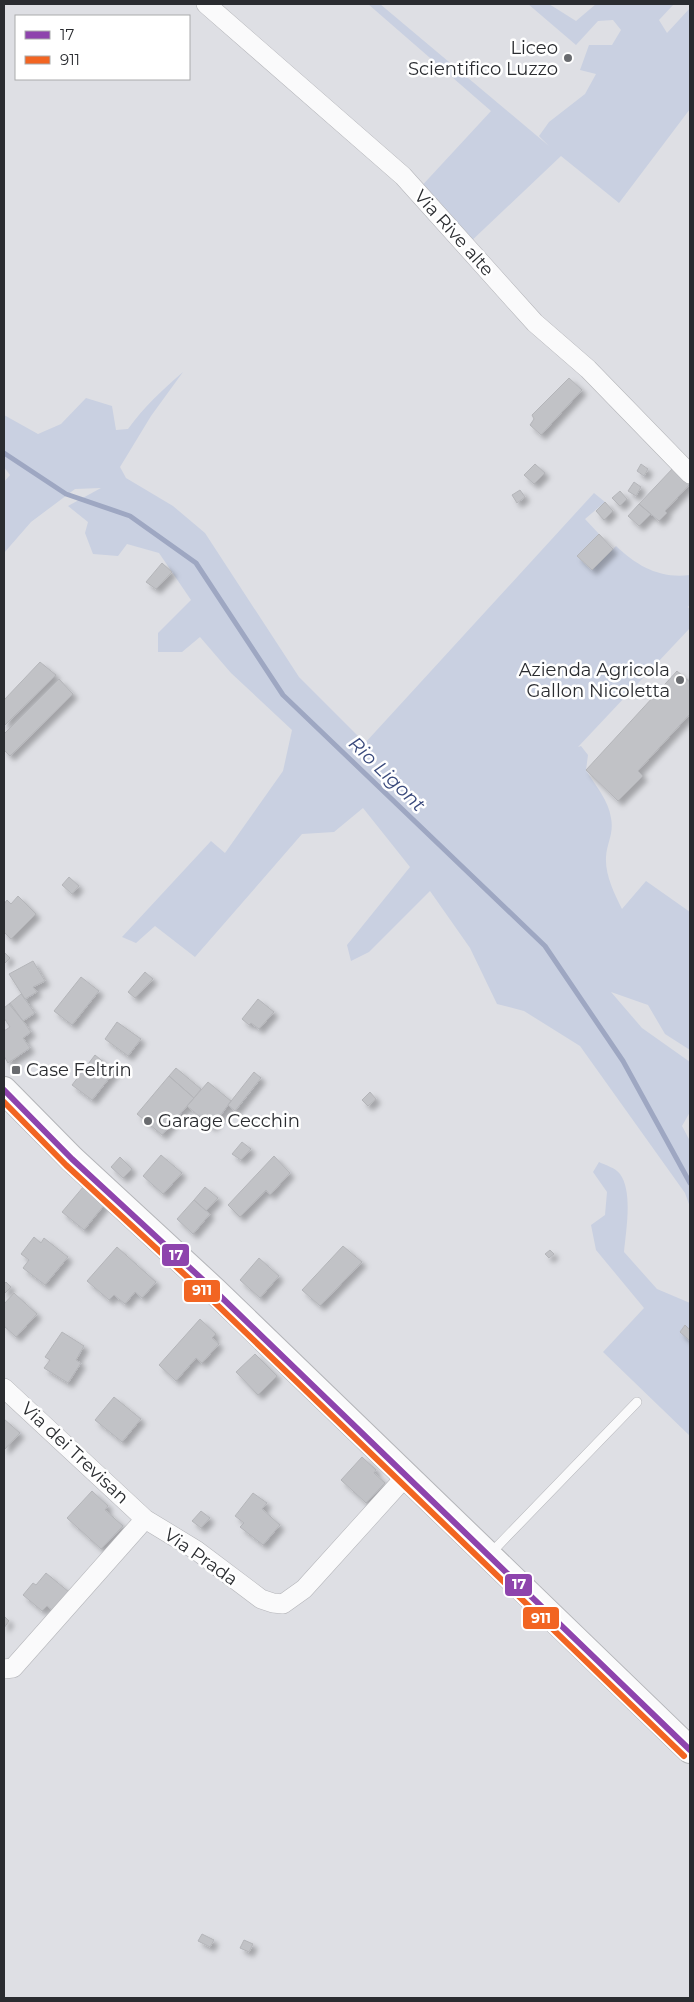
<svg xmlns="http://www.w3.org/2000/svg" width="694" height="2002" font-family="Montserrat,sans-serif">
  <style>
    .green { fill: #c9d0e1 }
    .lines { fill: none; stroke-linecap: round; stroke-linejoin: round }
    .stream { stroke: #9ea7c2; stroke-width: 5 }
    .building { fill: #c1c2c6; stroke: #b4b5b9; filter: url(#shadow) }
    .service-casing { stroke: #b4b5b9; stroke-width: 10 }
    .minor-casing { stroke: #b4b5b9; stroke-width: 20 }
    .secondary-casing { stroke: #b4b5b9; stroke-width: 28 }
    .service { stroke: #fafafb; stroke-width: 9 }
    .minor { stroke: #fafafb; stroke-width: 19 }
    .secondary { stroke: #fafafb; stroke-width: 26 }
    .bus-1-casing { stroke: #fff; stroke-width: 10 }
    .bus-2-casing { stroke: #fff; stroke-width: 10 }
    .bus-1 { stroke: #8e44ad; stroke-width: 6 }
    .bus-2 { stroke: #f26522; stroke-width: 6 }
    .poi-dot { fill: #696b6f; stroke: #fff; stroke-width: 2 }
    .labels { text-anchor: middle; dominant-baseline: central; stroke-width: 5; stroke-linejoin: round; paint-order: stroke }
    .poi-label { font-size: 18px; fill: #2a2c30; stroke: #fff; text-anchor: end }
    .street-label { font-size: 18px; fill: #2a2c30; stroke: #fff }
    .water-label { font-size: 19px; font-style: italic; fill: #3a4a7c; stroke: #fff }
    .line-badge { stroke: #fff; stroke-width: 2 }
    .badge-label { font-size: 14px; text-anchor: middle; font-weight: bold; fill: #fff }
  </style>
  <defs>
    <filter id="shadow"><feDropShadow dx="4.5" dy="4.5" stdDeviation="2.5" flood-color="#0004"/></filter>
  </defs>
  <rect width="100%" height="100%" fill="#dedfe4"/>
  <!-- green -->
  <path class="green" d="M368 4H380L549 146 539 136 549 122 585 94 596 74 580 70 589 45H612L621 30 613 20 598 21 576 45 528 4H549L576 21 596 4H674L659 20 667 33 690 8V109L619 203 561 156 466 246 417 191 491 111Z
    M183 372 151 416 120 467 126 478 173 506 205 533 299 677 365 743 594 493 605 502 585 519 599 534 577 556 592 570 616 546C637 566 660 579 690 575V604L688 607 690 610V628L578 747 581 746 588 755 586 770C595 785 609 801 611 818 614 834 607 842 606 857 605 875 614 893 622 909L646 881 690 912V1050L665 1034 648 1005 611 992 642 1028 690 1062V1112L682 1126 690 1141V1207L685 1193 580 1046 524 1011 497 1004 470 948 430 891 369 952 351 961 347 945 410 867 363 808 334 832 302 834 195 957 155 926 136 943 122 937 211 841 225 853 283 771 292 730 231 673 200 637 182 652H158V633L191 600 159 553 127 544 118 556 93 554 85 533 88 522 68 506 101 488 75 489 31 522 4 553V482L10 475 4 467V415L38 434 61 424 86 398 112 406 116 430 128 429C144 407 162 390 183 372Z
    M599 1162C605 1165 616 1168 620 1174 633 1192 626 1230 624 1252L657 1289 690 1303V1436L603 1352 644 1308 596 1250 591 1225 605 1215 607 1192 593 1172Z"/>
  <g class="lines">
    <!-- stream -->
    <path class="stream" d="M4 453 66 494 130 516 196 563 283 695 545 946 623 1061 690 1183"/>
  </g>
  <!-- building -->
  <path class="building" d="M569 378 582 390 541 435 530 425 534 419 532 415Z
    M535 464 545 473 534 484 524 475Z
    M641 464 648 469 644 476 637 471Z
    M674 467 690 482V484L665 511 667 513 659 521 639 504Z
    M634 482 641 487 636 496 628 491Z
    M520 490 525 497 517 503 512 495Z
    M620 491 627 499 620 506 612 498Z
    M605 502 613 511 604 520 596 511Z
    M639 504 651 514 639 526 628 516Z
    M599 534 613 549 592 570 577 556Z
    M162 563 172 572 156 589 146 582Z
    M40 662 56 675 4 726V700Z
    M677 671 690 682V714L638 771 643 776 618 801 586 770Z
    M59 679 73 694 10 756 4 750V734Z
    M69 877 79 886 72 894 62 885Z
    M18 896 36 914 11 939 4 932V904L7 900 11 904Z
    M4 952 10 958 4 964Z
    M33 961 45 981 33 987 37 992 25 999 9 974Z
    M145 972 153 979 135 998 128 992Z
    M81 977 99 991 72 1025 54 1011Z
    M21 994 35 1013 23 1021 9 1004Z
    M258 999 274 1012 259 1029 251 1023 249 1025 242 1019Z
    M10 1003 31 1032 23 1038 30 1048 8 1063 4 1056V1031L10 1027 4 1018V1008Z
    M117 1022 141 1039 128 1056 105 1039Z
    M95 1055 115 1071 92 1100 72 1085Z
    M176 1068 201 1089 194 1098 169 1076Z
    M254 1072 261 1078 235 1111 228 1105Z
    M169 1076 194 1098 162 1135 137 1114Z
    M208 1082 231 1101 212 1127 187 1106Z
    M370 1092 376 1099 368 1106 362 1100Z
    M242 1142 251 1149 241 1160 232 1154Z
    M161 1155 182 1173 163 1194 143 1176Z
    M274 1156 290 1173 270 1195 266 1190 240 1217 228 1205Z
    M120 1157 132 1169 123 1178 111 1167Z
    M84 1186 105 1204 84 1230 62 1212Z
    M205 1187 218 1198 206 1211 194 1200Z
    M194 1200 210 1214 193 1234 177 1219Z
    M34 1237 41 1243 44 1238 68 1257 45 1285 23 1268 29 1260 21 1254Z
    M343 1246 362 1262 320 1306 302 1290Z
    M117 1247 156 1282 142 1298 135 1292 125 1304 114 1295 109 1300 87 1281Z
    M550 1250 554 1254 549 1258 545 1254Z
    M259 1258 279 1276 260 1298 240 1280Z
    M6 1282 11 1287 4 1294V1284Z
    M14 1293 37 1314 16 1337 4 1326V1304Z
    M200 1319 216 1334 212 1338 219 1344 202 1363 196 1358 176 1381 159 1365Z
    M685 1325 690 1330V1341L680 1332Z
    M62 1332 84 1346 76 1360 81 1363 68 1383 44 1368 50 1360 45 1357Z
    M255 1354 277 1376 258 1395 236 1372Z
    M114 1397 141 1419 122 1442 95 1420Z
    M4 1419 20 1433 4 1450Z
    M362 1457 376 1470 374 1473 385 1483 366 1503 341 1480Z
    M92 1491 108 1506 105 1510 123 1526 101 1549 67 1518Z
    M253 1493 267 1503 262 1509 280 1525 263 1545 240 1527 244 1523 235 1516Z
    M201 1511 210 1518 201 1528 192 1521Z
    M46 1573 69 1592 53 1611 47 1606 42 1611 23 1595 33 1583 36 1585Z
    M4 1616 9 1621 4 1628Z
    M202 1934 214 1940 210 1947 198 1941Z
    M244 1940 253 1944 249 1952 240 1948Z"/>
  <g class="lines">
    <defs>
      <path id="service" d="M490 1554 637 1402"/>
      <path id="minor" d="M206 4 403 176 535 323 588 369 690 474
        M4 1388 145 1519 196 1550 261 1599 273 1603 283 1604 304 1589 407 1475
        M4 1669 13 1668 145 1519"/>
      <path id="secondary" d="M4 1090 72 1159 216 1292 690 1750"/>
    </defs>
    <!-- service casing -->
    <use href="#service" class="service-casing"/>
    <!-- minor casing -->
    <use href="#minor" class="minor-casing"/>
    <!-- secondary casing -->
    <use href="#secondary" class="secondary-casing"/>
    <!-- service -->
    <use href="#service" class="service"/>
    <!-- minor -->
    <use href="#minor" class="minor"/>
    <!-- secondary -->
    <use href="#secondary" class="secondary"/>
    <defs>
      <path id="bus-1" d="M4 1090 72 1159 216 1292 690 1750"/>
      <path id="bus-2" d="M4 1102 66 1165 210 1298 684 1756"/>
    </defs>
    <!-- bus-1 casing -->
    <use href="#bus-1" class="bus-1-casing"/>
    <!-- bus-2 casing -->
    <use href="#bus-2" class="bus-2-casing"/>
    <!-- bus-1 -->
    <use href="#bus-1" class="bus-1"/>
    <!-- bus-2 -->
    <use href="#bus-2" class="bus-2"/>
  </g>
  <!-- markers -->
  <g class="poi-dot">
    <circle cx="568" cy="58" r="5"/>
    <circle cx="680" cy="680" r="5"/>
    <rect x="11" y="1065" width="10" height="10" rx="2.5"/>
    <circle cx="148" cy="1121" r="5"/>
  </g>
  <g class="labels">
    <!-- poi labels -->
    <g class="poi-label">
      <text x="558" y="48">Liceo<tspan x="558" dy="21">Scientifico Luzzo</tspan></text>
      <text x="670" y="670">Azienda Agricola<tspan x="670" dy="21">Gallon Nicoletta</tspan></text>
      <text x="26" y="1070" text-anchor="start">Case Feltrin</text>
      <text x="158" y="1121" text-anchor="start">Garage Cecchin</text>
    </g>
    <!-- street labels -->
    <g class="street-label">
      <text transform="translate(454 233) rotate(48)">Via Rive alte</text>
      <text transform="translate(75 1453) rotate(43)">Via dei Trevisan</text>
      <text transform="translate(201 1557) rotate(35)">Via Prada</text>
    </g>
    <!-- water labels -->
    <g class="water-label">
      <text transform="translate(387 774) rotate(44)">Rio Ligont</text>
    </g>
  </g>
  <g class="line-badge">
    <rect x="161" y="1243" width="29" height="24" rx="5" fill="#8e44ad"/>
    <rect x="183" y="1279" width="38" height="24" rx="5" fill="#f26522"/>
    <rect x="504" y="1573" width="29" height="24" rx="5" fill="#8e44ad"/>
    <rect x="522" y="1606" width="38" height="24" rx="5" fill="#f26522"/>
  </g>
  <g class="badge-label">
    <text x="176" y="1260">17</text>
    <text x="202" y="1295">911</text>
    <text x="519" y="1589">17</text>
    <text x="541" y="1623">911</text>
  </g>
  <!-- border -->
  <rect width="694" height="2002" fill="none" stroke="#2a2c30" stroke-width="10"/>
  <!-- legend -->
  <rect x="15" y="15" width="175" height="65" fill="#ffffff" stroke="#aaabac"/>
  <rect x="25" y="31" width="25" height="8" fill="#8e44ad" stroke="#aaabac"/>
  <text x="60" y="40" font-size="15" fill="#2a2c30">17</text>
  <rect x="25" y="56" width="25" height="8" fill="#f26522" stroke="#aaabac"/>
  <text x="60" y="65" font-size="15" fill="#2a2c30">911</text>
</svg>
